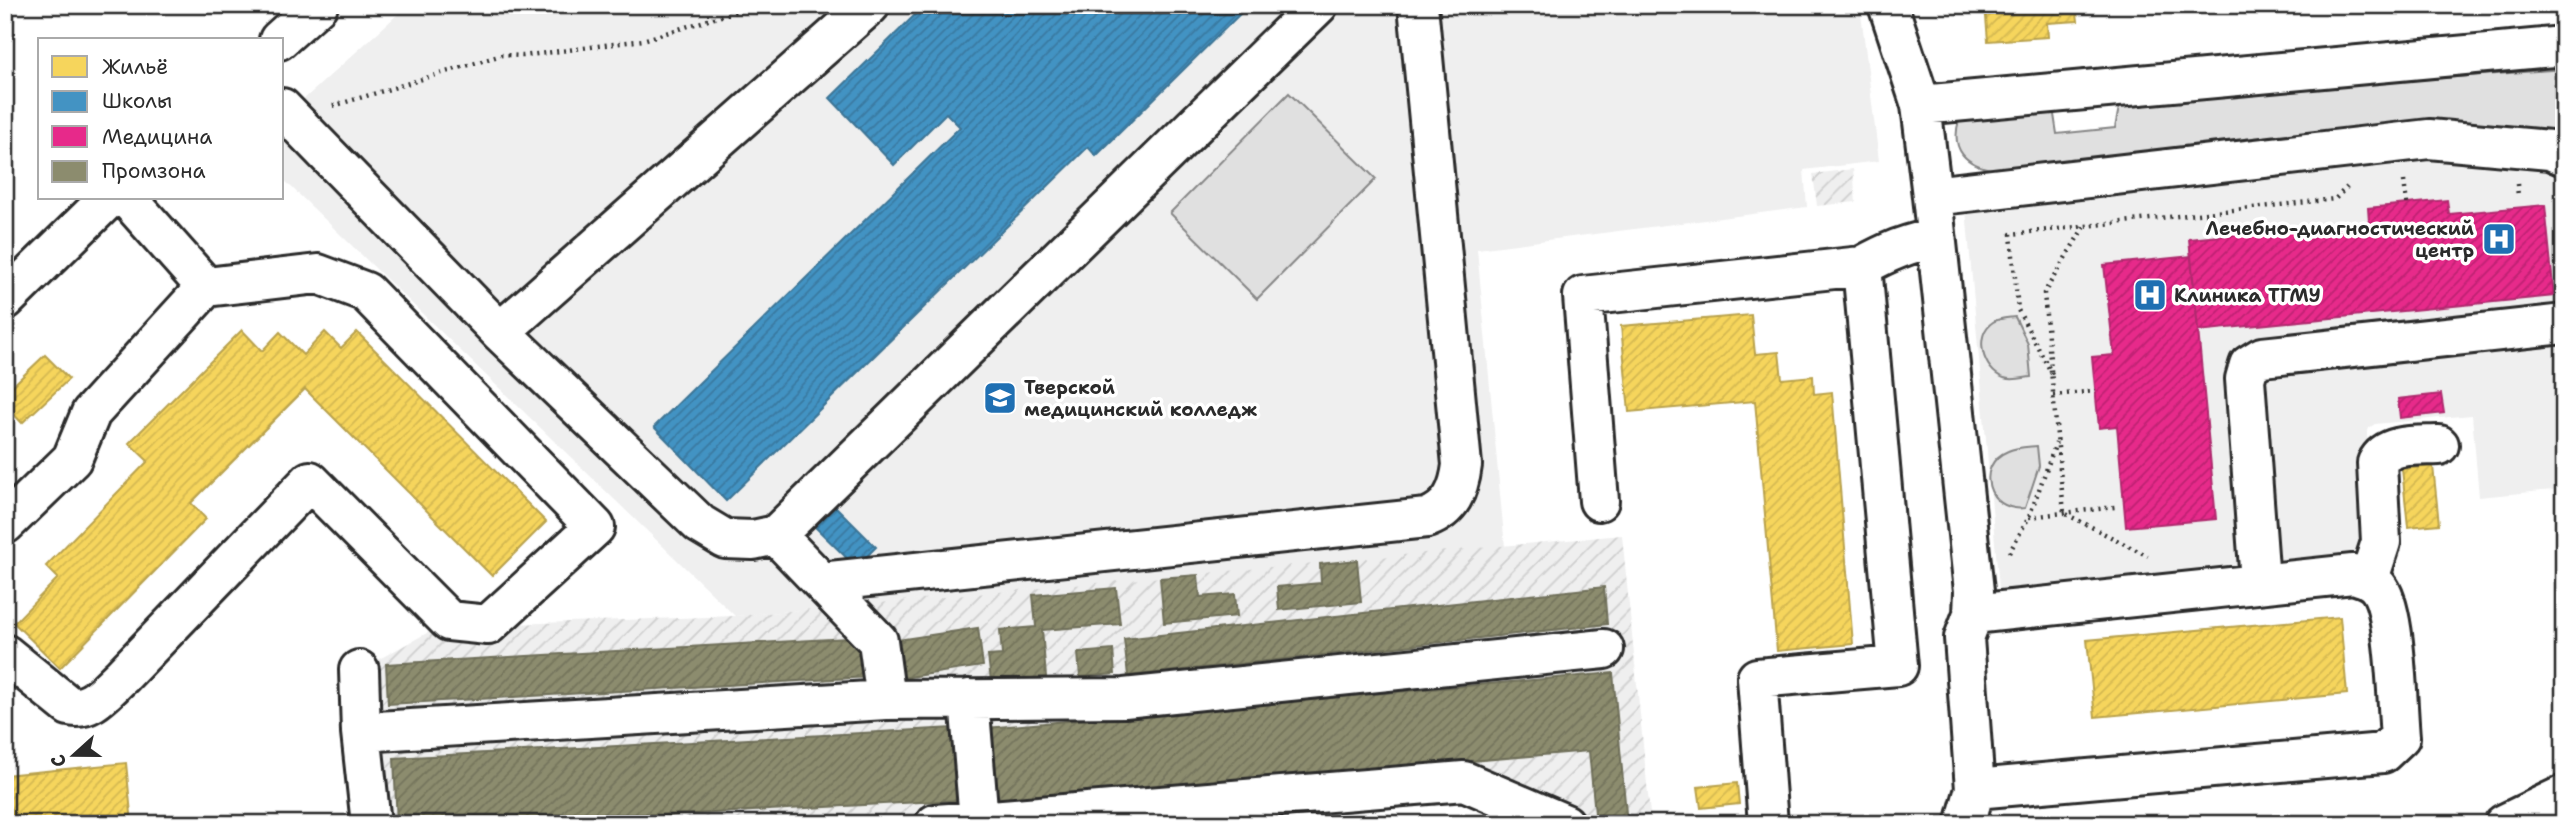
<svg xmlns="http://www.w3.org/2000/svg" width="2569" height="829" font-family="'Shantell Sans',sans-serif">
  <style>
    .built { fill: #efefef }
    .industrial { fill: url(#industrial-furrows) }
    .grass { fill: #e0e0e0; stroke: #868686; stroke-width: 2 }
    .homes { fill: url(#homes-hatch); stroke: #b9a24d; stroke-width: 2 }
    .schools { fill: url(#schools-hatch); stroke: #3c7495; stroke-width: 2 }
    .health { fill: url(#health-hatch); stroke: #af2a6e; stroke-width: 2 }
    .industry { fill: url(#industry-hatch); stroke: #6f6f5a; stroke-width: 2 }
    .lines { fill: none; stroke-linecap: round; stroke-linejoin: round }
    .minor-casing { stroke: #2b2b2b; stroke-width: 44 }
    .path { stroke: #2b2b2b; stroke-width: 4.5; stroke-dasharray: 2 5; stroke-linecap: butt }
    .minor { stroke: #fff; stroke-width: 38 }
    .labels { text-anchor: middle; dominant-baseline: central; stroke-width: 7; stroke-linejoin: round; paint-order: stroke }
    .poi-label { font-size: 19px; font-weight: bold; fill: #2b2b2b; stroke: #fff; text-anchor: start }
  </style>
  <defs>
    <pattern id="industrial-furrows" width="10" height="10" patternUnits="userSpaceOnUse" patternTransform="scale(1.75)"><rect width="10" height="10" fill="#efefef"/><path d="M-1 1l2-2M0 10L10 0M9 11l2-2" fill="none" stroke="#cdcdcd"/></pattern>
    <pattern id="homes-hatch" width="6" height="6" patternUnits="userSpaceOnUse" patternTransform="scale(1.75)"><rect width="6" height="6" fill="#f6d55c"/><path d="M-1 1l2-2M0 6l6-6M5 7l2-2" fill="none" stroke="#d3b750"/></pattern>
    <pattern id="schools-hatch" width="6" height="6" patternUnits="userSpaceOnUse" patternTransform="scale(1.75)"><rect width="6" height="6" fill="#4393c3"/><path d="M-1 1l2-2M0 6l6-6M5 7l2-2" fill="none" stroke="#38789f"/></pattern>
    <pattern id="health-hatch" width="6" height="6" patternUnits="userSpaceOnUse" patternTransform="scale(1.75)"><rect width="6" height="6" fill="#e7298a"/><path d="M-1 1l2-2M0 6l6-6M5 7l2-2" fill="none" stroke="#bb2371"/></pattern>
    <pattern id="industry-hatch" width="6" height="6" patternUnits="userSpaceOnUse" patternTransform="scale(1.75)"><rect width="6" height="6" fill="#8c8c6e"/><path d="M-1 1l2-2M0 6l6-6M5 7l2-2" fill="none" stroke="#73735b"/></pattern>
  </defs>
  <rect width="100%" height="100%" fill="#fff"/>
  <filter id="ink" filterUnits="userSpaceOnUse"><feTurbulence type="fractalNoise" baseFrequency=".0143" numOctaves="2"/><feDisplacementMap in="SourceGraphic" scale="14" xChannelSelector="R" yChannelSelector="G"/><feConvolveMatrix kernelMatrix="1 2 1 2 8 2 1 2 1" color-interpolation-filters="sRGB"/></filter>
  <g filter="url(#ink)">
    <!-- built -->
    <path class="built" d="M408 5H1860L1879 161 1804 170 1807 207 1477 249 1505 547 735 616 282 178V119Z
      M2564 106V489L2479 497 2472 415 2375 424 2369 428 2367 434 2373 532 2352 563 2000 600 1963 175Z"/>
    <!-- industrial -->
    <path class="industrial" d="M1853 169 1856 202 1817 206 1813 174Z
      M1622 535 1651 824H1534L1531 798 1211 824H371L359 670 449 621 488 625 735 616Z"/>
    <!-- grass -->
    <path class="grass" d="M2564 69V131L2459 123 1995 170C1966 165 1950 151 1959 120L2053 108 2057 134 2115 128 2120 102Z
      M1289 93 1376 179 1257 299 1170 213Z
      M2015 317 2028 344 2031 377C2023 378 2012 381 2004 378 1983 371 1973 335 1993 322 1999 318 2008 318 2015 317Z
      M2037 446 2039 466 2025 508C1987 513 1974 465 2008 451 2017 447 2028 447 2037 446Z"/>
    <!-- homes -->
    <path class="homes" d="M1985 5H2076L2078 21 2047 23 2048 37 1988 41Z
      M1751 315 1755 354 1779 352 1782 379 1813 376 1814 394 1832 392 1853 644 1777 651 1755 401 1629 412 1621 326Z
      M242 330 262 351 280 332 303 355 325 332 341 348 357 332 546 522 492 576 305 389 191 503 206 519 60 668 14 623 58 578 46 566 148 461 129 443Z
      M45 355 69 379 22 423 5 405V393Z
      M2433 466 2439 524 2408 527 2402 469Z
      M2340 617 2347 694 2095 717 2087 640Z
      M126 763 132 824H5V775Z
      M1737 783 1739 804 1701 808 1698 787Z"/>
    <!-- schools -->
    <path class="schools" d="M925 5H1249L1096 156 1088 147 726 501 654 427 960 127 946 113 894 165 830 98Z
      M830 501 876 547 856 567 809 521Z"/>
    <!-- health -->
    <path class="health" d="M2447 200 2449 214 2545 205 2554 296 2198 331 2189 239 2369 222 2368 208Z
      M2191 256 2216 519 2126 527 2117 426 2099 428 2092 357 2114 355 2104 265Z
      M2441 394 2444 413 2400 418 2398 399Z"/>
    <!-- industry -->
    <path class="industry" d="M1357 560 1361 602 1279 610 1277 587 1321 583 1320 564Z
      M1198 575 1200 597 1235 594 1237 616 1164 623 1160 578Z
      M1604 587 1607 624 1128 676 1124 639Z
      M1116 588 1120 624 1042 630 1046 677 991 681 988 656 1002 655 1000 630 1036 627 1033 595Z
      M978 628 983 666 902 678 897 640Z
      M866 637 868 677 388 704 386 664Z
      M1113 650 1115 674 1080 677 1078 653Z
      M1613 673 1627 824H1596L1589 751 994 801 987 728Z
      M954 728 958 800 506 824H397L394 758Z"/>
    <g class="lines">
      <defs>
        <path id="minor" d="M1888 5 1921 105 1932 196 1974 591 1973 614 1964 638 1975 789 1965 824
          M279 40 318 5
          M1921 105 2564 46
          M282 108 500 332 700 524 725 539 753 540 776 535 1318 5
          M1932 196 2429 139 2550 150 2564 156
          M5 300 109 198
          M500 332 870 5
          M1599 501 1583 296 1862 266
          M5 524 72 459 91 413 206 287
          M776 535 878 641 886 700
          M2369 579 2381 542 2377 463C2387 442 2419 446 2439 445
          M821 582 1427 518C1451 509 1459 490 1462 465L1418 5
          M2260 582 2245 379 2249 365 2262 357 2564 324
          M1973 614 2353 574C2364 577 2374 580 2380 590 2396 614 2397 705 2400 737L2383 753 1975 789
          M5 654 69 706C91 712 106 690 122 676L310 481 449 621 488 625 595 527 366 292 318 274 206 287 127 198
          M359 670 361 732 371 824
          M361 732 886 700 1124 698 1604 649
          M979 821 1464 781 1565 824
          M935 824 979 821 969 699
          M1768 824 1757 678 1898 666 1862 266C1886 253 1909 242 1935 239
          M2504 824 2564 795"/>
      </defs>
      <!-- minor casing -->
      <use href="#minor" class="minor-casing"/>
      <!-- path -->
      <path class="path" d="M333 106 502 55 523 56 643 40 757 5
        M2404 181 2407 204
        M2517 184 2518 197
        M2084 227 2044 293 2064 513 2148 556
        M2052 374 2018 310 2011 234 2335 199 2347 187
        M2053 395 2096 391
        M2029 517 2115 507
        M2009 553 2029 517 2056 443"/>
      <!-- minor -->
      <use href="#minor" class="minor"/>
    </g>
  </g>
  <!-- icons -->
  <defs>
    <symbol id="hospital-square" viewBox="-11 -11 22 22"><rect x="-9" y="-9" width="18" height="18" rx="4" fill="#1f6fb2" stroke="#fff"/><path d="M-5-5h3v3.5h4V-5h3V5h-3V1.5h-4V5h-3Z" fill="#fff"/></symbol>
    <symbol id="university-square" viewBox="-11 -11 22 22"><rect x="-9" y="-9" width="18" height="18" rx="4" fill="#1f6fb2" stroke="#fff"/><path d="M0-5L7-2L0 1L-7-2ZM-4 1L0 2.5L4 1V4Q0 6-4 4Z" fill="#fff"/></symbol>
  </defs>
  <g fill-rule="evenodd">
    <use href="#hospital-square" x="2480" y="220" width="38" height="38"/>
    <use href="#hospital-square" x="2131" y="276" width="38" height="38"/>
    <use href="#university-square" x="981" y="379" width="38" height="38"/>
  </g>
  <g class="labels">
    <!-- poi labels -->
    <g class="poi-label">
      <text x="2474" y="228" text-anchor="end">Лечебно-диагностический<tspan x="2474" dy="22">центр</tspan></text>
      <text x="2174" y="295">Клиника ТГМУ</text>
      <text x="1024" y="387">Тверской<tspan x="1024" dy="22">медицинский колледж</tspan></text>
    </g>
  </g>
  <!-- margin -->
  <rect width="2569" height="829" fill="none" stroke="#fff" stroke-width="28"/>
  <rect x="14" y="14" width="2541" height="801" fill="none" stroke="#2b2b2b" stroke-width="2.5" filter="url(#ink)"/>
  <!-- legend -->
  <rect x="38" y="38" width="245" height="161" fill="#ffffff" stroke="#aaaaaa" stroke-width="2"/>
  <rect x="52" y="56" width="35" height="21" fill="#f6d55c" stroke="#aaaaaa" stroke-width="2"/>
  <text x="102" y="74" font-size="21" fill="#2b2b2b">Жильё</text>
  <rect x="52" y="91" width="35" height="21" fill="#4393c3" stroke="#aaaaaa" stroke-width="2"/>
  <text x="102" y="108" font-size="21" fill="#2b2b2b">Школы</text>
  <rect x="52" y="126" width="35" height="21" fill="#e7298a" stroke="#aaaaaa" stroke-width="2"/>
  <text x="102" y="144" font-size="21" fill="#2b2b2b">Медицина</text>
  <rect x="52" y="161" width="35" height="21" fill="#8c8c6e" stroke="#aaaaaa" stroke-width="2"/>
  <text x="102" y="178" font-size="21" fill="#2b2b2b">Промзона</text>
  <!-- north arrow -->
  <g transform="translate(74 755) rotate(249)" stroke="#ffffff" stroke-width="5" paint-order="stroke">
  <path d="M0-5L12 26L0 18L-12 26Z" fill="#2b2b2b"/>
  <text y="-10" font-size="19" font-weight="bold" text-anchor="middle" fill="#2b2b2b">С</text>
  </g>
</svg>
